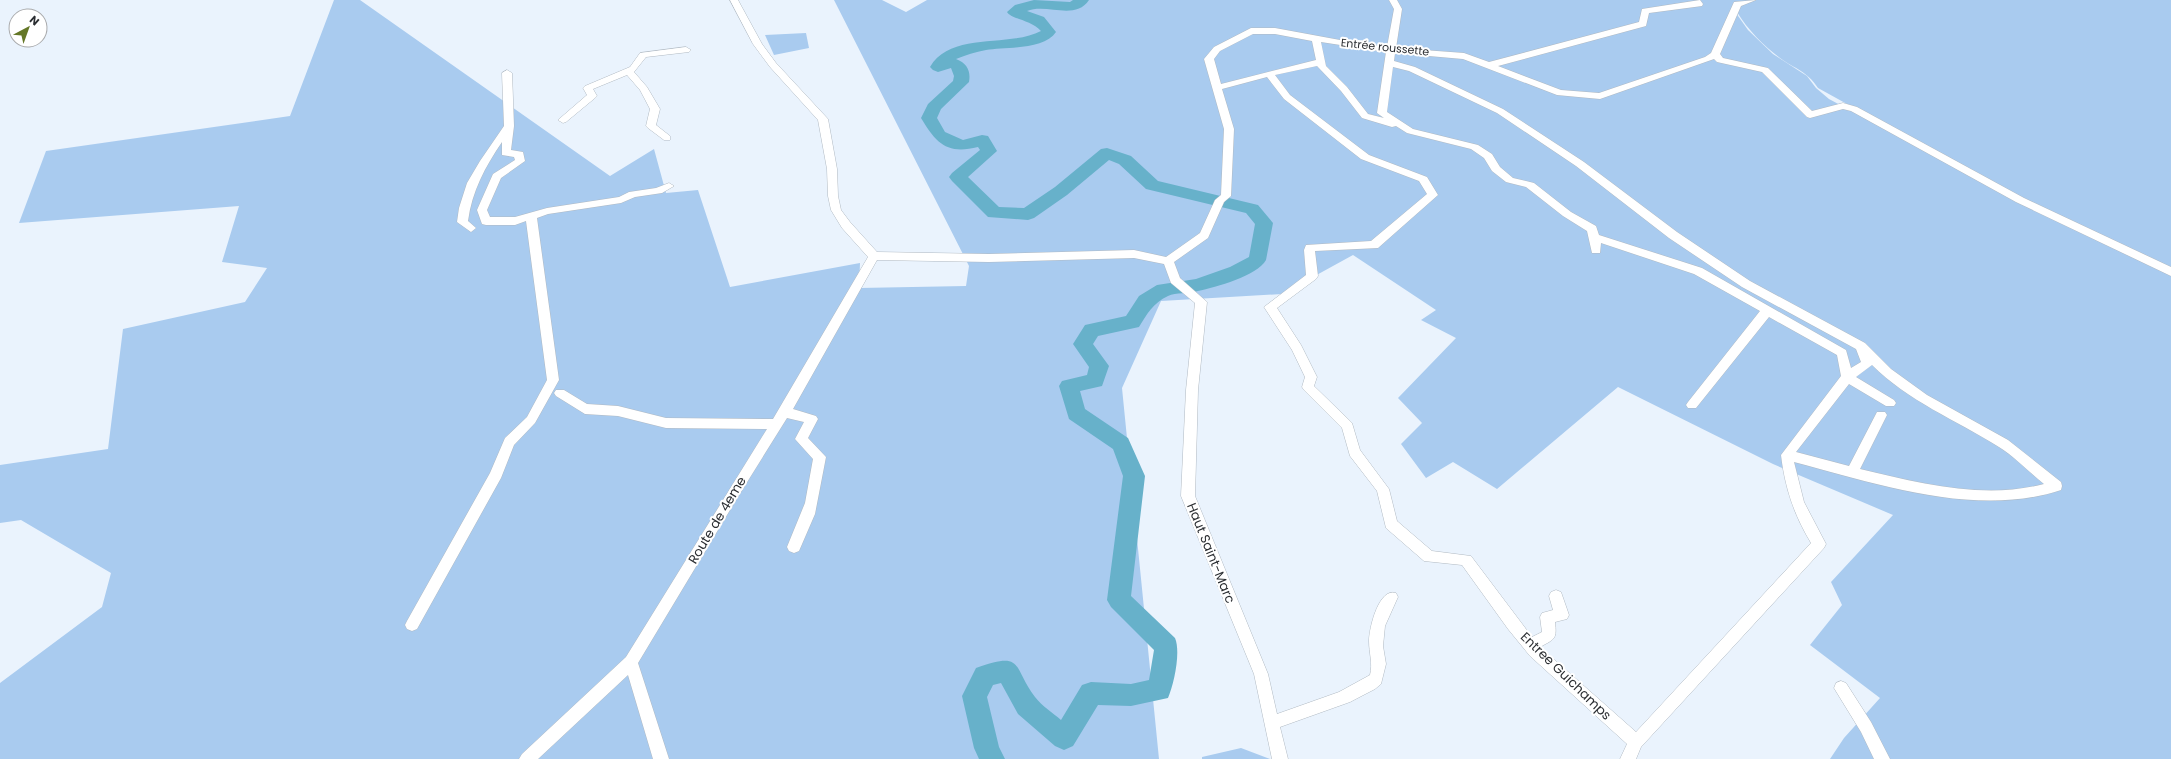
<svg xmlns="http://www.w3.org/2000/svg" width="2171" height="759" font-family="Poppins,sans-serif">
  <style>
    .green { fill: #a9cbef }
    .lines { fill: none; stroke-linecap: round; stroke-linejoin: round }
    .river { fill: #67b1ca; fill-rule: evenodd }
    .minor-casing { stroke: #b1bac3; stroke-width: 1 }
    .minor { fill: #fff; fill-rule: evenodd }
    .labels { text-anchor: middle; dominant-baseline: central; stroke-width: 4; stroke-linejoin: round; paint-order: stroke }
    .far-street-label { font-size: 11px; fill: #2b2e32; stroke: #fff }
    .street-label { font-size: 13px; fill: #2b2e32; stroke: #fff }
  </style>
  <rect width="100%" height="100%" fill="#eaf3fd"/>
  <!-- green -->
  <path class="green" d="M334 0H360L610 176 654 149 666 193 698 190 730 287 860 263 859 288 966 286 969 266 834 0H882L906 12 927 0H2171V271L1981 178 1818 88C1807 71 1795 69 1780 58 1764 46 1747 29 1737 12L1736 13 1748 30 1773 54 1807 76 1816 88 1829 99 2031 207 2137 258 2171 276V759H1830L1844 738 1880 698 1810 645 1842 605 1831 582 1893 515 1773 464 1618 387 1497 489 1453 462 1426 478 1401 444 1422 423 1398 398 1456 338 1421 320 1436 310 1353 255 1282 294 1161 301 1122 388 1159 759H0V683L102 607 111 573 21 520 0 523V465L108 449 123 329 245 302 267 268 222 262 239 206 19 223 46 151 290 116Z
    M806 33 809 48 774 55 765 35Z
    M1241 748 1270 759H1202V757Z"/>
  <g class="lines">
    <!-- river -->
    <path class="river" d="M1034 0 1070 2 1073 0H1089C1075 21 1047 3 1027 11L1044 17 1056 32C1044 50 1005 47 986 50 975 52 966 55 956 59 967 63 971 71 969 82L941 109 937 118 945 132 963 140 982 135 988 136 997 151 968 177 999 207 1024 208 1055 187 1101 149 1107 148 1131 156 1158 181 1258 205 1273 223 1266 260C1257 276 1216 287 1198 291 1188 294 1176 292 1168 296 1153 303 1147 314 1139 327L1098 336 1093 344 1109 366 1102 386 1080 391 1085 409 1128 438 1145 476 1131 596 1175 638C1181 652 1174 684 1168 698L1131 706 1098 705 1073 746 1064 750 1055 746 1018 714 1001 683 993 685 987 697 999 747 1005 759H979L974 748 962 696 976 668C1025 650 1012 667 1035 697 1042 706 1053 713 1061 720L1082 685 1091 682 1131 684 1149 680 1154 650 1111 607 1107 600 1123 476 1113 449 1069 419 1059 386 1062 381 1087 375 1089 367 1073 344 1085 325 1126 316 1139 296 1157 285 1196 279 1230 267 1249 257 1255 224 1246 213 1146 189 1119 164 1109 160 1067 195 1034 218 1028 220 988 217 952 181 949 177 952 173 980 150 978 147C947 155 936 143 921 118L928 104 953 81 954 76 951 68 938 72 933 70 930 67C951 31 1009 48 1041 31 1031 20 1011 19 1007 12L1015 5Z"/>
    <defs>
      <path id="minor" d="M730 0H738L762 44 776 63 828 119 837 169 838 196 841 210 850 222 877 252 989 254 1134 250 1166 257 1200 233 1215 200 1221 195 1224 129 1204 59 1214 47 1251 28H1275L1367 45 1387 47 1394 9 1389 0H1397L1402 9 1396 48 1464 53 1489 62 1639 22 1642 9 1700 0 1703 4 1702 6 1649 13 1646 26 1498 66 1561 90 1599 93 1705 57 1711 53 1734 2 1756 0 1741 6 1720 54 1723 58 1768 68 1812 111 1843 103 1857 107 2024 198 2171 267V276L2016 202 1851 111 1843 109 1810 118 1807 117 1762 72 1717 62 1714 59 1600 99 1557 95 1463 59 1395 53 1394 61 1415 67 1503 109 1584 162 1677 232 1750 281 1865 343 1891 369 1927 395 2008 440 2061 482 2062 486 2061 490C1977 518 1877 484 1794 462L1804 502 1826 544 1824 548 1641 747 1636 759H1620L1627 744 1530 656 1508 629 1462 565 1424 561 1386 528 1377 491 1350 456 1342 428 1304 390 1302 387 1305 377 1292 350 1264 307 1306 275 1304 250 1306 245 1371 241 1427 194 1419 181 1361 159 1284 99 1267 77 1222 89 1234 129 1231 196 1224 202 1208 238 1174 262 1180 278 1207 302 1198 390 1195 496 1268 674 1277 714 1339 692 1370 675C1373 663 1369 653 1369 641 1369 628 1379 587 1396 593L1398 597 1385 626 1383 646 1386 664 1381 684 1375 689 1350 702 1280 727 1288 759H1272L1254 674 1181 496 1186 390 1195 303 1171 283 1164 264 1134 258 989 262 877 260 793 409 816 416 818 419 808 438 826 457 815 514 799 551 794 553 789 551 787 547 805 503 813 459 795 439 804 422 787 418 739 495 638 663 669 759H653L628 675 538 759H519L522 754 626 657 767 429 666 428 618 416 585 414 556 396 554 393 556 390H564L587 404 618 406 666 418 773 419 868 257 842 228 831 210 828 196 827 169 818 120 770 67 753 44ZM1253 34H1275L1312 41 1316 60 1221 84 1214 59 1220 51ZM1321 42 1386 52 1377 113 1384 118 1368 114 1347 87 1326 66ZM1317 66 1341 91 1362 118 1392 127 1396 126 1407 133 1471 149 1484 158 1492 171 1506 182 1526 187 1563 216 1587 231 1592 253H1600L1601 243 1694 274 1760 311 1688 402 1686 405 1688 408H1696L1769 317 1837 355 1841 376 1781 455C1785 488 1794 515 1811 543L1636 732 1540 647C1555 639 1557 639 1555 622L1567 619 1569 615 1561 592 1556 590 1551 592 1549 596 1553 610 1542 613 1540 617 1542 632 1532 637 1471 556 1432 551 1397 521 1389 489 1360 450 1352 423 1314 386 1317 377 1301 345 1277 308 1316 279 1318 276 1315 251 1378 248 1438 195 1427 177 1369 155 1290 95 1275 75ZM1393 67 1409 71 1497 113 1576 166 1669 238 1742 287 1856 349 1861 362 1851 368 1846 350 1702 268 1599 235 1596 226 1571 212 1534 183 1513 178 1500 167 1492 154 1478 145 1413 129 1387 112ZM1872 365C1908 401 1956 420 1999 447 2015 457 2029 472 2044 484 1984 500 1919 483 1860 469L1887 415 1885 412H1877L1849 466 1796 452 1849 384 1886 406H1894L1896 403 1894 400 1856 377Z
        M686 47 691 50 689 52 646 57 634 72 647 87 660 109 656 125 670 136V140H664L648 128 646 126 650 109 640 90 627 75 593 89 597 96 595 98 566 122 563 123 558 120 587 95 583 88 585 86 630 67 640 53Z
        M507 70 512 73 514 126 511 150 523 152 525 161 501 178 487 210 490 217H515L547 208 619 197 629 192 656 188 669 183 674 186 662 193 635 197 621 203 548 214 537 218 559 380 535 423 514 445 501 478 417 629 412 631 407 629 405 625 407 621 490 473 505 438 527 417 547 380 526 221 515 225H486L482 224 477 210 493 174 515 160 514 157 502 155V142C485 167 472 191 468 221L476 228 471 232 457 222 459 208 467 183 480 161 504 126 502 73Z
        M1841 681 1846 683 1871 722 1890 759H1874L1861 732 1834 688 1836 683Z"/>
    </defs>
    <!-- minor casing -->
    <use href="#minor" class="minor-casing"/>
    <!-- minor -->
    <use href="#minor" class="minor"/>
  </g>
  <g class="labels">
    <!-- far-street labels -->
    <g class="far-street-label">
      <text transform="translate(1385 47) rotate(6)">Entrée roussette</text>
    </g>
    <!-- street labels -->
    <g class="street-label">
      <text transform="translate(717 520) rotate(-59)">Route de 4eme</text>
      <text transform="translate(1211 553) rotate(68)">Haut Saint-Marc</text>
      <text transform="translate(1566 676) rotate(44)">Entree Guichamps</text>
    </g>
  </g>
  <!-- north arrow -->
  <g transform="translate(28 28) rotate(41)"><circle r="19" fill="#ffffff" stroke="#aaabad"/>
  <path d="M0-3L7 15L0 10L-7 15Z" fill="#647727"/>
  <text y="-6" font-size="11" font-weight="bold" text-anchor="middle" fill="#2b2e32">N</text>
  </g>
</svg>
